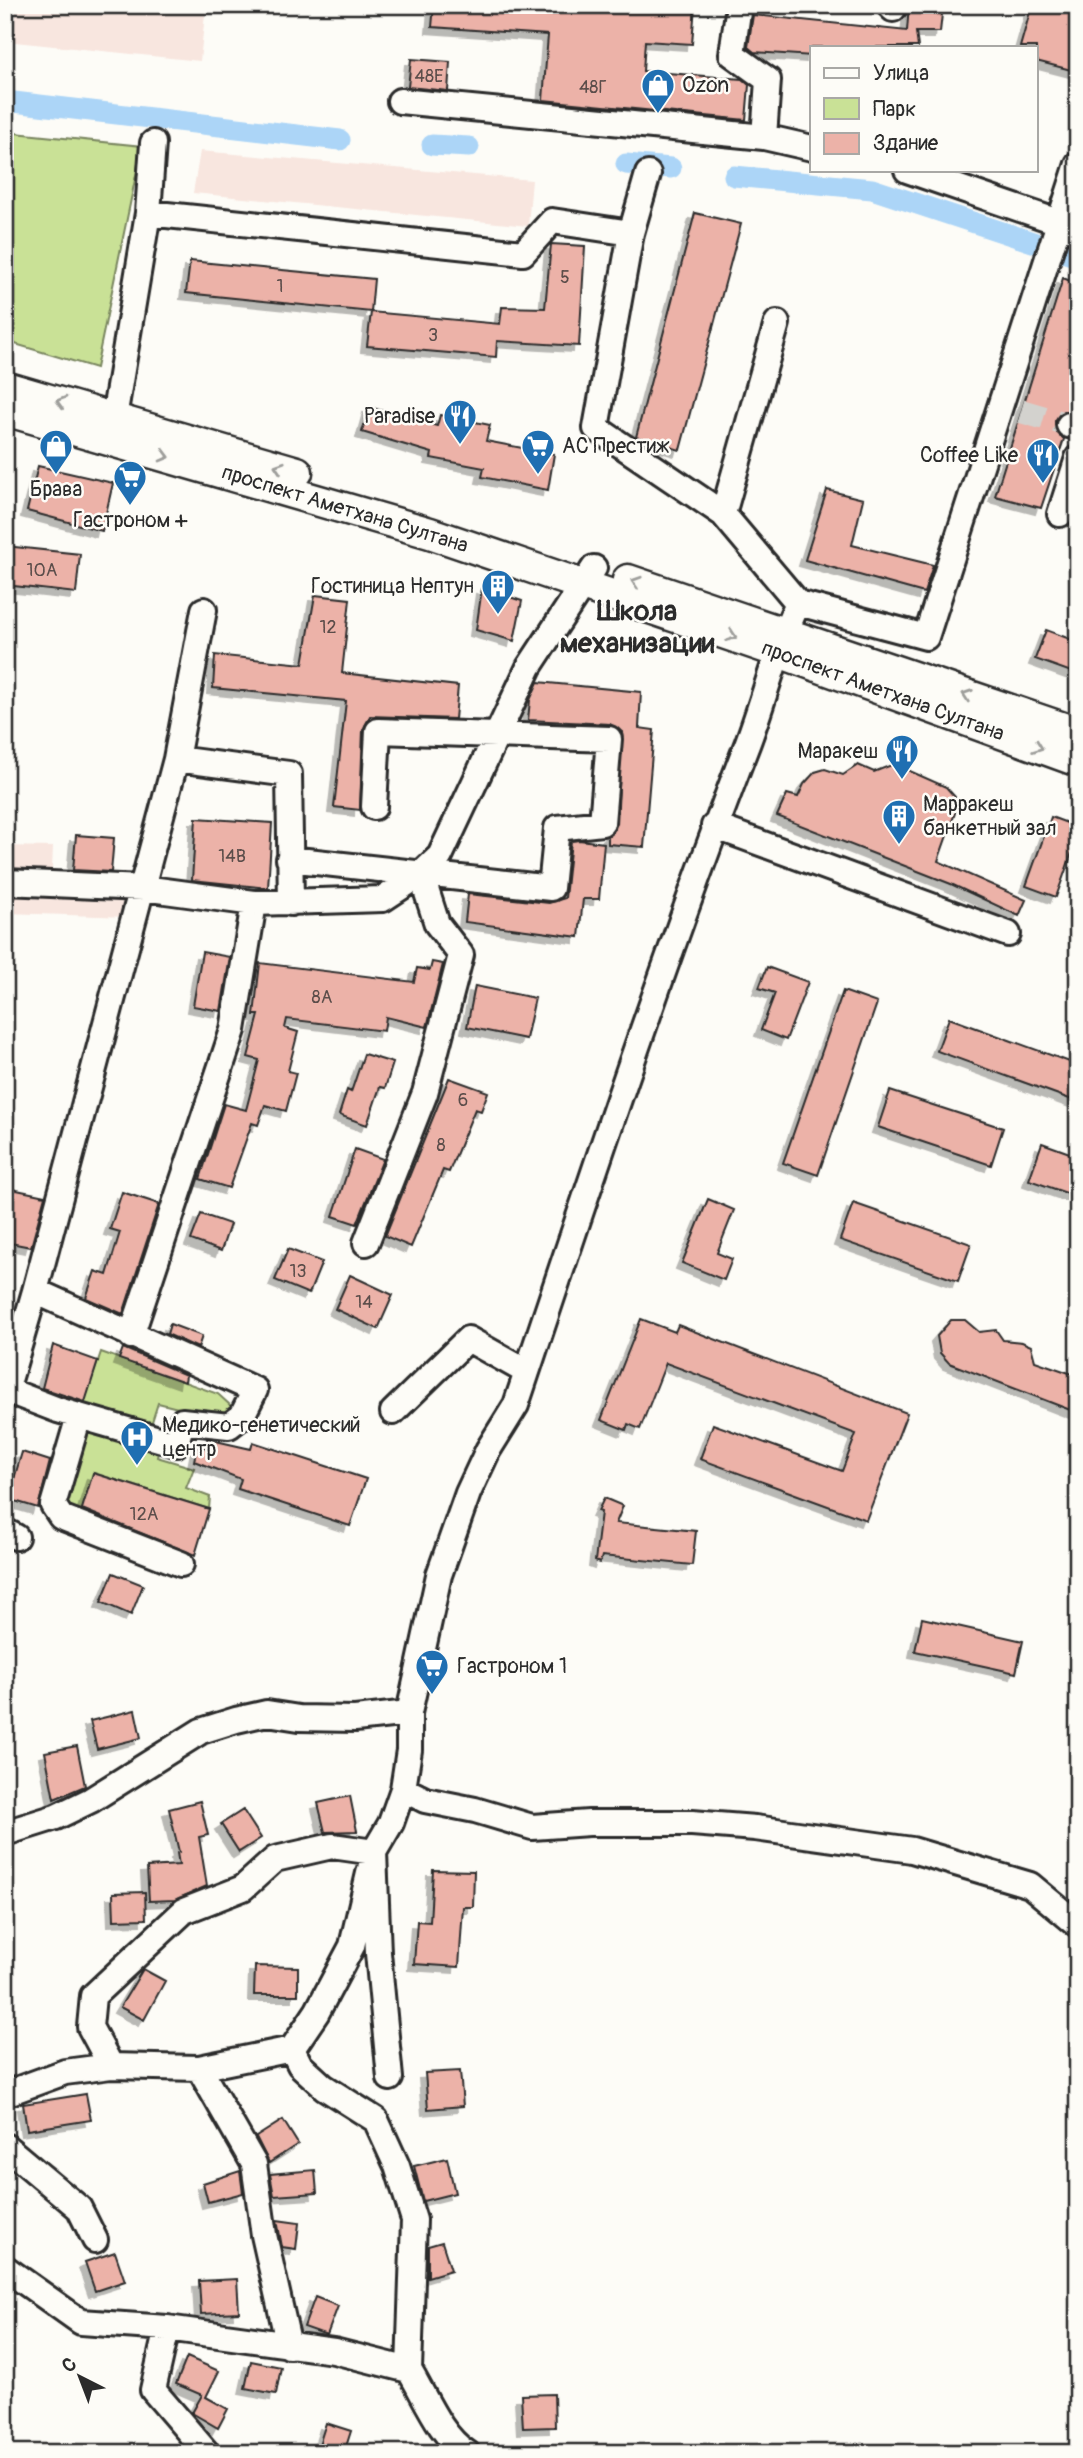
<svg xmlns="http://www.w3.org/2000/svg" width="1083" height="2458" font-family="Pangolin,sans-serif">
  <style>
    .built { fill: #f8e6df }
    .green { fill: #c9e196; stroke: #7a8660; stroke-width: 2 }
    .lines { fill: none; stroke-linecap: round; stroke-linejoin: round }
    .canal { stroke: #acd5f7; stroke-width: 21 }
    .building { fill: #ecb2a8; stroke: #2b2b2b; stroke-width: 2; filter: url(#shadow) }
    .minor-tunnel { stroke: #d3d2ce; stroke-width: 24; stroke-dasharray: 24 12; stroke-linecap: butt }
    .minor-casing { stroke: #2b2b2b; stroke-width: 30 }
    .major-casing { stroke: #2b2b2b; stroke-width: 35 }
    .minor { stroke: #fdfcf7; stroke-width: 24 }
    .major { stroke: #fdfcf7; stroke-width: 30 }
    .oneway { stroke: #9e9e9b }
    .labels { text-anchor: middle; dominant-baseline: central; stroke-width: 5; stroke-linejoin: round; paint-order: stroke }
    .number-label { font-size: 18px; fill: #5b4d4a }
    .poi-label { font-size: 21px; fill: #2b2b2b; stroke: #fdfcf7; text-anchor: start }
    .street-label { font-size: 21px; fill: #2b2b2b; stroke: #fdfcf7 }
    .district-label { font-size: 28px; font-weight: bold; fill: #2b2b2b; stroke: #fdfcf7 }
  </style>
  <defs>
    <filter id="shadow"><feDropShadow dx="-6" dy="6" stdDeviation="0" flood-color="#0004"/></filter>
  </defs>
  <rect width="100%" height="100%" fill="#fdfcf7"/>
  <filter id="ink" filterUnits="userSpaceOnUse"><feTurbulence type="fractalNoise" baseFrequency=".0143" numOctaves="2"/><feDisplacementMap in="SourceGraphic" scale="14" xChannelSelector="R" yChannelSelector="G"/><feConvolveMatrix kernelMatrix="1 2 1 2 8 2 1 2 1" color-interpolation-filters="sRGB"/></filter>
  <g filter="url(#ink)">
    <!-- built -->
    <path class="built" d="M5 5H206L200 61 5 41Z
      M200 151 532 180 528 226 193 193Z
      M5 846 53 847 52 870 131 876 129 917 5 913Z"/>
    <!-- green -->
    <path class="green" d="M5 132 142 146 96 368 5 341Z
      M101 1352 218 1394 231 1406 229 1421 158 1403 150 1428 82 1409Z
      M84 1428 159 1447 157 1457 194 1468 186 1488 210 1497 209 1509 94 1473 79 1519 59 1504Z"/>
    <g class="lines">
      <!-- canal -->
      <path class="canal" d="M5 101 340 140
        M432 145 469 147
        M626 164 671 168
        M734 176 872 189 1078 257"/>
    </g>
    <!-- building -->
    <path class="building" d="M434 5H695L692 44 645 41 643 71 742 79 749 85 746 120 543 100 548 35 432 27Z
      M909 5H943L940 32H916L918 47H812V56L754 52 748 47 753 15 907 31Z
      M1032 5H1078L1075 71 1036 61V47H1020Z
      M411 59 450 62 448 91 408 87Z
      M695 213 741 224 680 450 636 437Z
      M551 244 585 246 579 346 497 341 496 357 367 346 371 312 500 324 502 307 545 308Z
      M190 261 374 279 371 312 186 293Z
      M1063 278 1078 284V399L1074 411H1064L1055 421V430L1064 439 1041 508 995 496Z
      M369 407 437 426 440 415 490 425 486 441 554 454 548 490 482 477 484 468 431 458 432 453 362 432Z
      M38 466 113 483 102 531 27 511Z
      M827 490 863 499 852 545 933 565 924 593 805 560Z
      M5 546 80 554 76 593 5 585Z
      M482 588 522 601 514 641 476 630Z
      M315 595 350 599 342 673 458 686 455 719 370 716 363 730 360 810 334 807 346 701 213 688 215 655 303 664Z
      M1046 630 1078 642V663L1074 673 1035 659Z
      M538 682 641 692 639 728 654 730 644 847 608 844V836L617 824 622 732 610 724 528 720 530 700Z
      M894 764 946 787 955 797 956 810 938 861 1026 900 1019 916 951 884 777 816 787 794 798 797 804 784 815 772 825 769 843 775 858 765 874 772Z
      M1051 817 1078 827V836L1056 897 1026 886Z
      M196 818 272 823 268 888 192 880Z
      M76 835 114 838 111 872 73 870Z
      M579 840 604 843 599 899H583L579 937 465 922 468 894 549 903 565 898 571 841Z
      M202 952 230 957 221 1011 193 1006Z
      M432 962 443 964 427 1027 386 1017 384 1031 287 1019 285 1028 298 1032 288 1071 296 1073 286 1111 265 1105 258 1125 252 1123 229 1188 200 1179 224 1104 246 1110 259 1060 248 1057 259 1015H254L260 963 414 982 417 968 430 970Z
      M767 967 808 982 786 1040 761 1030 775 993 759 988Z
      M475 986 535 998 526 1039 467 1027Z
      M843 991 877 1003 818 1175 783 1163Z
      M949 1018 1078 1065V1102L937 1051Z
      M364 1054 393 1063 385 1088 380 1087 367 1125 339 1115 347 1090 351 1092Z
      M449 1078 488 1092 481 1111 475 1109 449 1172 443 1170 411 1247 385 1236Z
      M890 1091 1003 1128 991 1165 878 1127Z
      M1042 1143 1078 1156V1197L1029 1180Z
      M355 1149 383 1159 357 1224 333 1216Z
      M12 1189 45 1196 31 1247 5 1242V1220Z
      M122 1192 159 1204 123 1314 86 1298 95 1271 107 1275 120 1232 110 1229Z
      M708 1199 734 1210 717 1253 732 1259 724 1280 682 1263Z
      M853 1203 971 1244 958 1281 840 1240Z
      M201 1214 230 1224 221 1251 191 1240Z
      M288 1249 322 1262 309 1294 275 1280Z
      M350 1275 393 1295 378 1329 335 1309Z
      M641 1319 675 1332 678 1325 907 1413 866 1520 700 1459 713 1424 842 1471 856 1434 666 1363 640 1429 628 1424 626 1430 601 1420Z
      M951 1320H965L979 1332 996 1330 1003 1340 1022 1342 1031 1346 1035 1361 1078 1376V1413L949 1363 940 1353 937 1336Z
      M170 1324 202 1336 198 1348 167 1334Z
      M53 1345 98 1361 85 1402 42 1388Z
      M123 1348 186 1375 185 1382 119 1359Z
      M207 1439 251 1449 253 1442 366 1479 350 1526 238 1489 241 1479 194 1461 197 1446 204 1448Z
      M22 1452 50 1461 38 1508 8 1499Z
      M93 1473 209 1509 195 1555 82 1509Z
      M604 1498 623 1506 616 1523 696 1531 692 1565 602 1556 600 1563 595 1561 601 1512 598 1511Z
      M113 1573 143 1585 131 1615 101 1602Z
      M922 1618 1023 1641 1016 1673 915 1651Z
      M135 1710 141 1738 97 1749 90 1721Z
      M77 1746 85 1786 54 1799 45 1752Z
      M350 1796 357 1831 325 1832 318 1803Z
      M200 1801 208 1835 199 1837 207 1886 175 1900 149 1901 147 1867 179 1865 177 1853 179 1852 169 1809Z
      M243 1810 261 1838 239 1852 221 1824Z
      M433 1870 474 1871 473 1907H463L459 1967 414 1964 417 1921 430 1922Z
      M145 1892 146 1919 114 1920 113 1893Z
      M255 1966 298 1967V1995H254Z
      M143 1969 165 1981 144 2020 120 2007Z
      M460 2071 463 2106 428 2109 425 2073Z
      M86 2094 91 2120 27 2130 23 2104Z
      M283 2120 298 2144 269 2163 256 2137Z
      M447 2158 455 2193 423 2201 414 2166Z
      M315 2170 317 2193 274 2196 270 2174Z
      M240 2171 243 2193 208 2202 203 2183Z
      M277 2220 299 2223 296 2249 282 2247Z
      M442 2242 451 2270 428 2277V2246Z
      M115 2252 125 2281 95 2291 85 2262Z
      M237 2279 239 2312 201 2314 199 2281Z
      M315 2297 338 2306 327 2335 304 2327Z
      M187 2357 219 2371 206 2397 228 2409 218 2428 192 2413 202 2395 176 2384Z
      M251 2361 281 2367 276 2394 245 2388Z
      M554 2394 555 2427 523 2428 521 2395Z
      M326 2423 351 2431 344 2453 318 2448Z"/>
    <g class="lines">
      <!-- minor-tunnel -->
      <path class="minor-tunnel" d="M1021 411 1069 425"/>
      <defs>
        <path id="minor" d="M739 5 732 54 768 80 764 137 812 148
          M889 5 893 9
          M400 101 764 137
          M907 170 1061 223 1078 232
          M648 174 631 233 596 428 723 514 798 603
          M148 213 523 253 552 221 631 233
          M1069 425 1078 427
          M111 436 148 213 153 143
          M723 514 777 323
          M1060 514 1078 458
          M176 759 204 610
          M714 826 1008 934
          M289 859 551 888 557 828 602 823 609 739 378 731 374 807
          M5 882 143 888 254 903 383 899 421 874 440 856 529 667 594 568
          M366 1243 425 1093 461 955 437 924 421 874
          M131 1336 233 1030 254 903
          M6 1390 58 1410 176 1444 182 1421 229 1426 242 1416 255 1390 35 1291
          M5 1394 35 1291 176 759 289 774 291 903
          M393 1412 468 1339 527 1372
          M79 1416 53 1505 61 1517 181 1564
          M5 1531 16 1537
          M403 1789 425 1800 475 1810 532 1827 589 1823H692L755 1828 912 1850 1030 1885 1078 1925
          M5 1833 56 1817 91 1800 201 1731 236 1720 267 1713 299 1718 355 1719 409 1713
          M111 2066 90 2027 93 1996 184 1911 243 1888 275 1859 332 1846 374 1852 378 1953 390 2078
          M199 2068 254 2164 264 2235 289 2346
          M5 2094 65 2072 111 2066 199 2068 292 2049
          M5 2146 79 2208 95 2240
          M5 2268 81 2322 167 2328 334 2351 409 2370C425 2396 440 2436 467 2453
          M167 2328 153 2390 207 2453
          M409 2370 414 2220 397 2166 376 2120 324 2087 300 2065 292 2049 317 2012 352 1946 374 1852 391 1823 403 1789 409 1750V1713L439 1575 468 1493 488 1450 516 1405C590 1183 664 960 748 742 766 694 776 649 798 603L926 637 1078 164"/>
        <path id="major" d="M5 387 297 472
          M5 410 430 533 776 651 1078 761
          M628 580 1078 733"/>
      </defs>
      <!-- minor casing -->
      <use href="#minor" class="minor-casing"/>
      <!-- major casing -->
      <use href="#major" class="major-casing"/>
      <!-- minor -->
      <use href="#minor" class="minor"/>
      <!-- major -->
      <use href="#major" class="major"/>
    </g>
    <!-- one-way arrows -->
    <defs><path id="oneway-chevron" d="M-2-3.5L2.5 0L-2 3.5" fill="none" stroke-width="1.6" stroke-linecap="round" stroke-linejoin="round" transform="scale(1.75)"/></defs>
    <g class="oneway">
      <use href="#oneway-chevron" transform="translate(61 402) rotate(-164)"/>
      <use href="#oneway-chevron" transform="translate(165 456) rotate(15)"/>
      <use href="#oneway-chevron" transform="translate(279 467) rotate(-162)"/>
      <use href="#oneway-chevron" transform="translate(636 582) rotate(-162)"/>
      <use href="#oneway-chevron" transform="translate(732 636) rotate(19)"/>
      <use href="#oneway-chevron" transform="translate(967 695) rotate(-161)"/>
      <use href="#oneway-chevron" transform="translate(1038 747) rotate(20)"/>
    </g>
  </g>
  <!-- icons -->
  <defs>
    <symbol id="shop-pin" viewBox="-11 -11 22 30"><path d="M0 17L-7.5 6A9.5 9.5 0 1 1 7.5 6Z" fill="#1f6fb2" stroke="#fdfcf7"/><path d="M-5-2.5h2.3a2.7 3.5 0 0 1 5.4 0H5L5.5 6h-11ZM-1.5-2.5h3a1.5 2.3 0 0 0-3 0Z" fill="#fff"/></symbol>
    <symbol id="restaurant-pin" viewBox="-11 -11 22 30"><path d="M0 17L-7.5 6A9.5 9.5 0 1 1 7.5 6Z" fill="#1f6fb2" stroke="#fdfcf7"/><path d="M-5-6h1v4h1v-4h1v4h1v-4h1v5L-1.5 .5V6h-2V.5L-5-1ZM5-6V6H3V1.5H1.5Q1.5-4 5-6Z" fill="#fff"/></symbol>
    <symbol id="supermarket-pin" viewBox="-11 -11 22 30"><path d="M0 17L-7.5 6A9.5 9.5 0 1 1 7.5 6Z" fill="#1f6fb2" stroke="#fdfcf7"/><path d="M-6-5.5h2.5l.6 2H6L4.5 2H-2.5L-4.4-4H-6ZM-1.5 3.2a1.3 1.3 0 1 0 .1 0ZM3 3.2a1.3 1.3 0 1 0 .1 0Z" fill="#fff"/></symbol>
    <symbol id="building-pin" viewBox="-11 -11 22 30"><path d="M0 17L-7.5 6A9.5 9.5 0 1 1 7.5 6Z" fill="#1f6fb2" stroke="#fdfcf7"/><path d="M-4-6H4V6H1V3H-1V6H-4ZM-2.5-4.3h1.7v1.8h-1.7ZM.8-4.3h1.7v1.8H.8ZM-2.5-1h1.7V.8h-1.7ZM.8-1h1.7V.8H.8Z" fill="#fff"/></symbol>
    <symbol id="hospital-pin" viewBox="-11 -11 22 30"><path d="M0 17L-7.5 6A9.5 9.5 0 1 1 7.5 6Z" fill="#1f6fb2" stroke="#fdfcf7"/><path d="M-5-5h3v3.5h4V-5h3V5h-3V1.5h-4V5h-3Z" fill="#fff"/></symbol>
  </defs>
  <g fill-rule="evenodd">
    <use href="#shop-pin" x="639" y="66" width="38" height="52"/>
    <use href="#restaurant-pin" x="441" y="397" width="38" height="52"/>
    <use href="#shop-pin" x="37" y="427" width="38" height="52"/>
    <use href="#supermarket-pin" x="519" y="427" width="38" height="52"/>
    <use href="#restaurant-pin" x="1024" y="436" width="38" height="52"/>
    <use href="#supermarket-pin" x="111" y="458" width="38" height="52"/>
    <use href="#building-pin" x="479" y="567" width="38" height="52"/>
    <use href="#restaurant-pin" x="883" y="732" width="38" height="52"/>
    <use href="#building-pin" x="880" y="797" width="38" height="52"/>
    <use href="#hospital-pin" x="118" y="1418" width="38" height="52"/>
    <use href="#supermarket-pin" x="413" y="1647" width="38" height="52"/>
  </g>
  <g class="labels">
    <!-- number labels -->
    <g class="number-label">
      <text x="429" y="76">48Е</text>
      <text x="593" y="87">48Г</text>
      <text x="565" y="277">5</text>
      <text x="280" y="286">1</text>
      <text x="433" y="335">3</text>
      <text x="42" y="570">10А</text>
      <text x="328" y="627">12</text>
      <text x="232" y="856">14В</text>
      <text x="322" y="997">8А</text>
      <text x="463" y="1100">6</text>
      <text x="441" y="1145">8</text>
      <text x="298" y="1271">13</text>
      <text x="364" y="1302">14</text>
      <text x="144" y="1514">12А</text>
    </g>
    <!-- poi labels -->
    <g class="poi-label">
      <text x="682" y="85">Ozon</text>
      <text x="435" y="416" text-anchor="end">Paradise</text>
      <text x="562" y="446">АС Престиж</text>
      <text x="1018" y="455" text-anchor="end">Coffee Like</text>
      <text x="56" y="489" text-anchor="middle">Брава</text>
      <text x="130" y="520" text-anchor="middle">Гастроном +</text>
      <text x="474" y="586" text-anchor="end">Гостиница Нептун</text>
      <text x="878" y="751" text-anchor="end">Маракеш</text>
      <text x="923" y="804">Марракеш<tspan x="923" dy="24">банкетный зал</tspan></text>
      <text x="162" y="1425">Медико-генетический<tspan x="162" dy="24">центр</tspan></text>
      <text x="457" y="1666">Гастроном 1</text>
    </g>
    <!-- street labels -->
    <g class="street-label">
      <text transform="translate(345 509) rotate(17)">проспект Аметхана Султана</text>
      <text transform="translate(883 691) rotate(20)">проспект Аметхана Султана</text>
    </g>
    <!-- district labels -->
    <g class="district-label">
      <text x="637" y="611">Школа<tspan x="637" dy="32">механизации</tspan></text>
    </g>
  </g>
  <!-- margin -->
  <rect width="1083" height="2458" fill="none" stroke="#fdfcf7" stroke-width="28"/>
  <rect x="14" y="14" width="1055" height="2430" fill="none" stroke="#2b2b2b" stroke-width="2.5" filter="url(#ink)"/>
  <!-- legend -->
  <rect x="810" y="46" width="228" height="126" fill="#fdfcf7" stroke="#a9a8a5" stroke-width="2"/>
  <rect x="824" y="68" width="35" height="10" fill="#fdfcf7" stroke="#a9a8a5" stroke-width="2"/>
  <text x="873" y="80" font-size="21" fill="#2b2b2b">Улица</text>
  <rect x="824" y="98" width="35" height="21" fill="#c9e196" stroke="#a9a8a5" stroke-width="2"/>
  <text x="873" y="116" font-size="21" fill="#2b2b2b">Парк</text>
  <rect x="824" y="133" width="35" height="21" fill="#ecb2a8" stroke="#a9a8a5" stroke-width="2"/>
  <text x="873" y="150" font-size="21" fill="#2b2b2b">Здание</text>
  <!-- north arrow -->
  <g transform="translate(80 2377) rotate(318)" stroke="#fdfcf7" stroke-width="5" paint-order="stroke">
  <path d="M0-5L12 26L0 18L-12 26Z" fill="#2b2b2b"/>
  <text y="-10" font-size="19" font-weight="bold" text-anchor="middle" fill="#2b2b2b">С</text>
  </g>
</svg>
